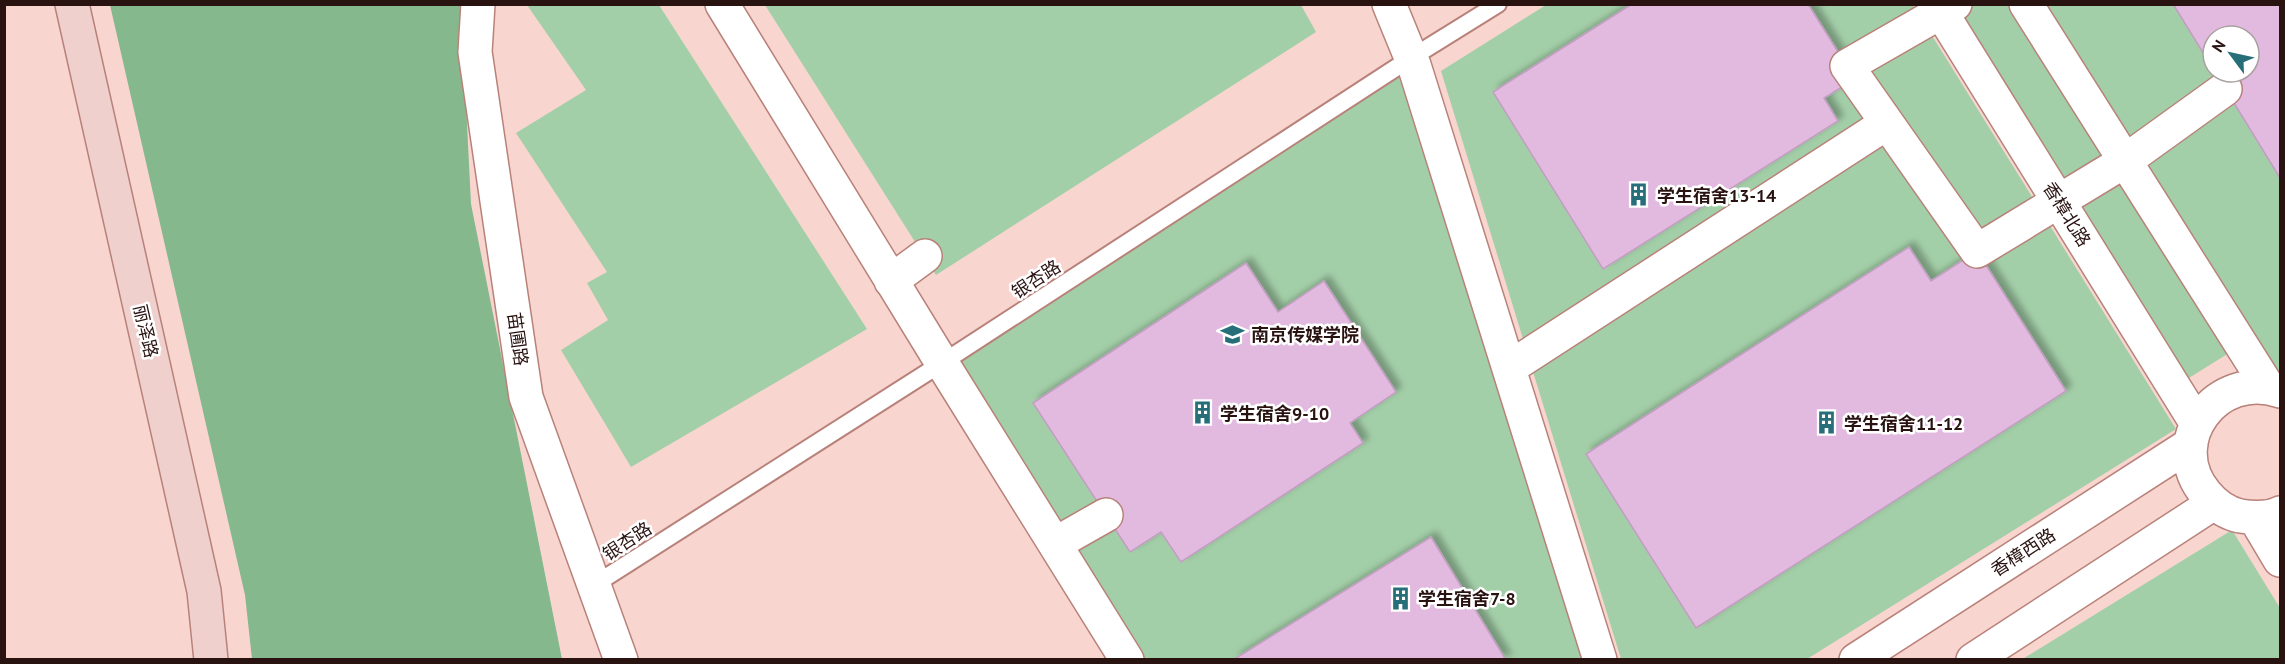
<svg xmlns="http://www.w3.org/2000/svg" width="2285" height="664" font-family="'PT Sans','Noto Sans SC',sans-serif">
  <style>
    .green { fill: #a3cfa8; fill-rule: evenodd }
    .forest { fill: #86b88d }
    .building { fill: #e2bae0; stroke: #c49dc2; stroke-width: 1.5; filter: url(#shadow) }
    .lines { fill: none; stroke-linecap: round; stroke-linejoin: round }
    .lane-casing { stroke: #b8827a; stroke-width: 20 }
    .street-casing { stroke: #b8827a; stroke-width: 36 }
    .secondary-casing { stroke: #b8827a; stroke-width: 36 }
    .lane { stroke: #fff; stroke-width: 16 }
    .street { stroke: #fff; stroke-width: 33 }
    .secondary { stroke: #efd0cd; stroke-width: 33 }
    .labels { text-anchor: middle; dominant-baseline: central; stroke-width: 5; stroke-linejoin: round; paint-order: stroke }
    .poi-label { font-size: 18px; font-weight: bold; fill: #281311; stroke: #fff; text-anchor: start }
    .street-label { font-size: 18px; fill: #281311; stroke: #fff }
  </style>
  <defs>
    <filter id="shadow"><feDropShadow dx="5.5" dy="-5.5" stdDeviation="3" flood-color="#0004"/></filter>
  </defs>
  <rect width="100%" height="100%" fill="#f9d5d0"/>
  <!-- green -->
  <path class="green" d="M527 5H659L867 329 631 467 561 350 608 320 587 283 607 272 516 133 586 90Z
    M765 5H1301L1316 32 936 275Z
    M1546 5H1913L2176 429 1807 659H1621L1441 71Z
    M1949 5H2012L2229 353 2184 381Z
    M2026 5H2280V380ZM2213 36H2249V72H2213Z
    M1397 67 1583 659H1127L942 363Z
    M2232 530 2280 608V659L2021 660Z"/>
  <!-- forest -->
  <path class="forest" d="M110 5H461L471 204 562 659H252L245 595Z"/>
  <!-- building -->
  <path class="building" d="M1632 4H1808L1855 79 1824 98 1838 121 1603 269 1493 92Z
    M2173 4H2280V178L2215 72H2249V36H2213V69Z
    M1909 247 1931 281 1977 251 2066 391 1696 628 1586 454Z
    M1246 263 1278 312 1324 281 1396 392 1350 423 1363 443 1181 562 1161 532 1130 552 1033 403Z
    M1431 537 1506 660H1233Z"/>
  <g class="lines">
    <defs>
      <path id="lane" d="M594 585 942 363 1411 58 1498 4"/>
      <path id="street" d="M478 4 475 52 526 397 621 660
        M722 4 942 363 1127 660
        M1389 4 1414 65 1600 660
        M1936 4 2197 424
        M1955 4 1847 66 1977 251 2125 161 2225 89
        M2026 4 2268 387
        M891 281 925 256
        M1509 368 1887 123
        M2280 391C2217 369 2162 442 2206 494 2215 505 2226 513 2240 516 2254 518 2268 519 2280 513
        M2255 518 2280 560
        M1055 544 1106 515
        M1856 660 2191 444
        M1973 660 2214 503"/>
      <path id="secondary" d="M72 4 204 591 211 660"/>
    </defs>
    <!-- lane casing -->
    <use href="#lane" class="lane-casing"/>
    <!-- street casing -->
    <use href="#street" class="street-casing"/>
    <!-- secondary casing -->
    <use href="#secondary" class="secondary-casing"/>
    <!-- lane -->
    <use href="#lane" class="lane"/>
    <!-- street -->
    <use href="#street" class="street"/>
    <!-- secondary -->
    <use href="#secondary" class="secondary"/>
  </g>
  <!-- icons -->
  <defs>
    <symbol id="building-bare" viewBox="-9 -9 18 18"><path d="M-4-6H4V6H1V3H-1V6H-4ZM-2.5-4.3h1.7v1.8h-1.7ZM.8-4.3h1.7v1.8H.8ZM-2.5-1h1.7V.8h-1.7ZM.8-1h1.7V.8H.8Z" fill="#266f79" stroke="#fff" stroke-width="2.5" paint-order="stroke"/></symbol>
    <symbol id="university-bare" viewBox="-9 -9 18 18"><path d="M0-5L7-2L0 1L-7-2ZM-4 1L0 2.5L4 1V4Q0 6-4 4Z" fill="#266f79" stroke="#fff" stroke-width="2.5" paint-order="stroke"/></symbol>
  </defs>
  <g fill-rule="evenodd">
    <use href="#building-bare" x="1622" y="178" width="33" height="33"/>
    <use href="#university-bare" x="1216" y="318" width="33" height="33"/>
    <use href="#building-bare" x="1186" y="396" width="33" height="33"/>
    <use href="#building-bare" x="1810" y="406" width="33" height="33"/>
    <use href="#building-bare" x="1384" y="582" width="33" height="33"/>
  </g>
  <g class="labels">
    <!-- poi labels -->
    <g class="poi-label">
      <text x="1657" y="195">学生宿舍13-14</text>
      <text x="1251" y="334">南京传媒学院</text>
      <text x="1220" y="413">学生宿舍9-10</text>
      <text x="1844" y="423">学生宿舍11-12</text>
      <text x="1418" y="598">学生宿舍7-8</text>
    </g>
    <!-- street labels -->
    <g class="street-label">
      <text transform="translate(2067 214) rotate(58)">香樟北路</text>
      <text transform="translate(1036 279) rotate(-33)">银杏路</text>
      <text transform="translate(146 331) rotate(77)">丽泽路</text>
      <text transform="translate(518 339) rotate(82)">苗圃路</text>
      <text transform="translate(627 541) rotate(-33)">银杏路</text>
      <text transform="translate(2023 552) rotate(-33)">香樟西路</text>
    </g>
  </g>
  <!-- border -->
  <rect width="2285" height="664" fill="none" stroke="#281311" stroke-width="12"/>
  <!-- north arrow -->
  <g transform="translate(2231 54) rotate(303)"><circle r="28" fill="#ffffff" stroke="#a9a1a0" stroke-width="1.5"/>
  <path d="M0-4.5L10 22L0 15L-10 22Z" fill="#266f79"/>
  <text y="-9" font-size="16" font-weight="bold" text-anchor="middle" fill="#281311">N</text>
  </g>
</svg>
